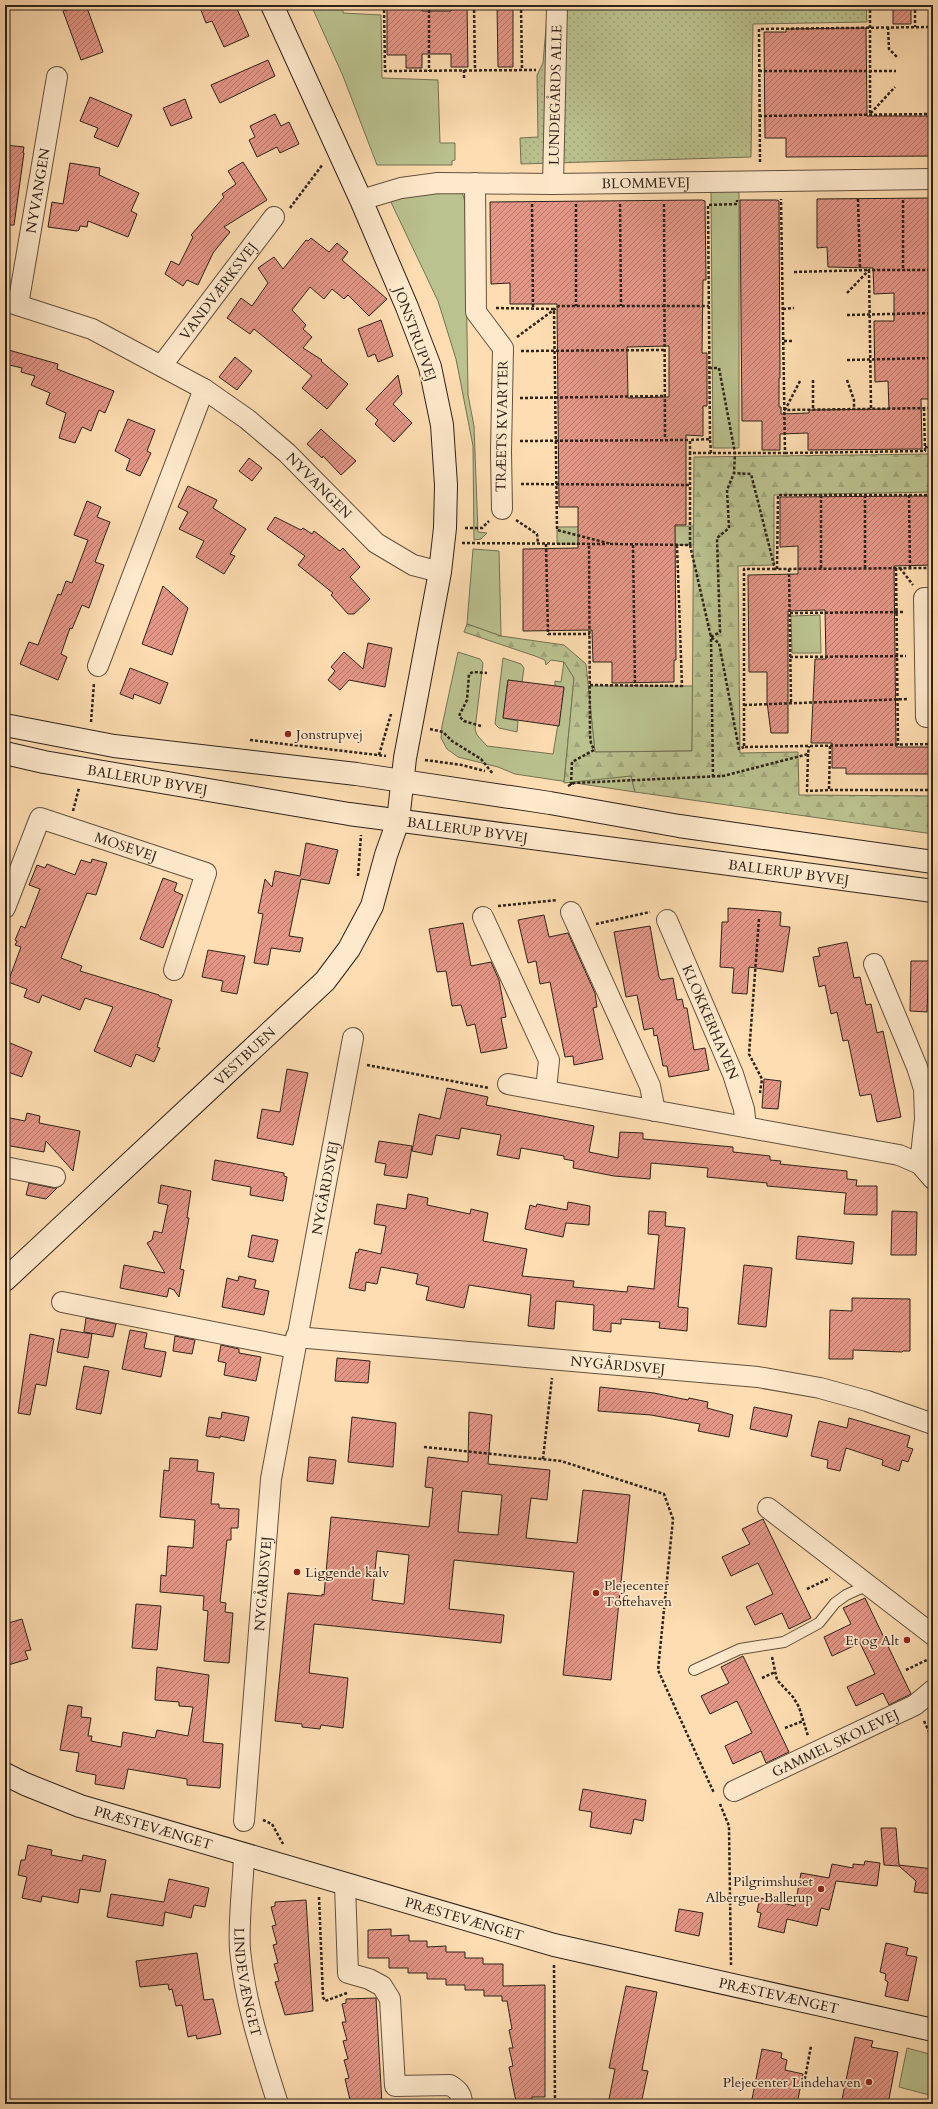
<svg xmlns="http://www.w3.org/2000/svg" width="938" height="2109" font-family="Cardo,serif">
  <style>
    .green { fill: #bac28f; stroke: #747254 }
    .forest { fill: url(#forest-firs); stroke: #747254 }
    .garden { fill: url(#garden-dots); stroke: #747254 }
    .building { fill: url(#building-hatch); stroke: #2e2219; fill-rule: evenodd }
    .lines { fill: none; stroke-linecap: round; stroke-linejoin: round }
    .lane-casing { stroke: #62513f; stroke-width: 12 }
    .street-casing { stroke: #62513f; stroke-width: 22 }
    .secondary-casing { stroke: #2e2219; stroke-width: 24 }
    .path { stroke: #2e2219; stroke-width: 2.5; stroke-dasharray: 3 2; stroke-linecap: butt }
    .lane { stroke: #fee9cc; stroke-width: 10 }
    .street { stroke: #fee9cc; stroke-width: 20 }
    .secondary { stroke: #fee9cc; stroke-width: 22 }
    .poi-dot { fill: #8f2418; stroke: #fee9cc; stroke-width: 1.5 }
    .labels { text-anchor: middle; dominant-baseline: central; stroke-width: 3.5; stroke-linejoin: round; paint-order: stroke }
    .street-label { font-size: 14px; fill: #2e2219; stroke: #fee9cc }
    .poi-label { font-size: 14px; fill: #2e2219; stroke: #fee9cc; text-anchor: start }
  </style>
  <defs>
    <pattern id="forest-firs" width="22" height="20" patternUnits="userSpaceOnUse"><rect width="22" height="20" fill="#bac28f"/><path d="M5 1l3.5 6h-7zM16 11l3.5 6h-7z" fill="#a0a67b"/></pattern>
    <pattern id="garden-dots" width="8" height="8" patternUnits="userSpaceOnUse"><rect width="8" height="8" fill="#bac28f"/><path d="M2 2h.1M6 6h.1" fill="none" stroke="#a0a67b" stroke-width="1.8" stroke-linecap="round"/></pattern>
    <pattern id="building-hatch" width="6" height="6" patternUnits="userSpaceOnUse"><rect width="6" height="6" fill="#e39586"/><path d="M-1 1l2-2M0 6l6-6M5 7l2-2" fill="none" stroke="#b8796d"/></pattern>
  </defs>
  <rect width="100%" height="100%" fill="#fdddb1"/>
  <filter id="stains"><feTurbulence type="fractalNoise" baseFrequency=".005" numOctaves="4"/><feColorMatrix values="0 0 0 0 .2 0 0 0 0 .09 0 0 0 0 .02 0 0 0 .5 -.17"/></filter>
  <radialGradient id="worn" r=".72"><stop offset=".6" stop-color="#630" stop-opacity="0"/><stop offset="1" stop-color="#630" stop-opacity=".3"/></radialGradient>
  <!-- green -->
  <path class="green" d="M311 5H343V13L381 15 382 78 438 80 440 143H455V160L452 161V165H377L343 76Z
    M457 190 463 195 465 202 468 395 474 426 478 532 487 533 481 539 474 540 473 446 456 359 438 301 389 198Z
    M711 190H739V448H713Z
    M695 526V545L557 544V527Z
    M473 549 499 551 501 636 467 624Z
    M820 615 821 653H792L791 616Z
    M458 652 480 659 483 663 475 729 477 735 487 746 553 754 564 688 555 686V681L561 682 564 661 574 678 564 782 631 776 635 792 515 774 498 767 458 757 447 749 441 738 442 726Z
    M503 658 521 664 524 668 522 682 508 680 503 718 518 721 517 732 499 728 495 724Z
    M588 686H693L692 751 595 752Z
    M907 2048 933 2055V2096L899 2087Z"/>
  <!-- forest -->
  <path class="forest" d="M933 454V492L774 495V565L738 566 740 753 798 752 799 795 933 796V834L635 792 631 776 564 783 574 678 564 662 551 660 546 665 545 660 535 656 464 632 467 624 501 636 564 645 586 664 595 752 692 751 694 457Z"/>
  <!-- garden -->
  <path class="garden" d="M548 5H866L867 22 753 24 751 157 521 164 520 138 538 137 537 75 543 63Z"/>
  <!-- building -->
  <path class="building" d="M81 5H86L103 52 81 60 63 11Z
    M199 5H246L237 9 249 36 224 47 212 21 206 23Z
    M387 5H422V11H451V5H467L468 67H451V54H422V68H406V55H387Z
    M497 5H513V67H498Z
    M893 5H911V24H893Z
    M852 28H866L867 116H931L933 118 932 156 786 157V138H765L764 32H786V29Z
    M268 60 275 76 220 103 211 85Z
    M90 97 132 115 118 147 94 137 98 128 80 121Z
    M185 99 192 118 171 126 163 108Z
    M275 114 281 126 289 122 299 144 280 153 277 147 257 157 249 140 255 137 250 126Z
    M5 145 24 147 23 153H24L14 225H5Z
    M243 162 267 200 224 227 230 232 213 253 198 285 187 280 183 286 165 274 171 261 179 265 193 237 191 235 224 197 222 194 236 184 228 171Z
    M70 163 100 168 99 175 139 193 131 211 137 214 128 237 88 221 87 227 80 226 79 230 77 231 48 227 52 202 63 204Z
    M933 198V399H921L922 449 808 450V433L780 434V450H762V421H742L740 200H777L779 201 780 378H779V407H781V414L809 413V410L889 409 888 381 875 382 874 321H894V293L874 294 873 268 828 267 827 247 817 248V199Z
    M702 200 705 201 706 280H703L702 353H707V406H703V436L686 435V525H675L676 660H674V682L612 683V662H593L592 630 523 631V549L578 548V507H559L557 304H510V283L491 284 490 202ZM669 346V397L628 398 627 347Z
    M311 238 329 252 337 243 348 252 342 260 387 299 369 316 348 295 344 299 332 289 324 299 310 287 292 310 306 325 303 329 312 337 303 348 322 360 321 361 348 384 327 409 302 388 312 376 254 329 250 334 227 318 241 298 252 306 268 283 258 268 274 257 283 269 306 240 308 241Z
    M381 320 393 356 378 362 375 354 368 357 358 329Z
    M5 349 58 364 57 369 114 391 105 413 99 410 91 431 82 427 75 443 59 438 66 413 46 404 50 393 31 385 35 376 21 372 22 368 5 364Z
    M235 357 252 371 237 390 219 377Z
    M398 375 402 394 393 404 412 423 394 442 375 424 378 420 366 409Z
    M128 419 155 430 147 451 151 453 140 476 126 470 130 459 115 451Z
    M321 429 356 461 341 475 323 456 322 458 307 444Z
    M249 458 262 468 252 481 239 471Z
    M188 486 217 500 213 508 246 529 230 554 235 556 224 574 196 557 204 541 179 529 188 512 178 507Z
    M933 496V565L894 566 896 747H933V774H846V768H832V743H811L815 659H826L825 610 788 611V733H771L767 702V672H749L748 575 798 574V546L780 547V497Z
    M87 501 101 507 97 517 110 522 95 562 104 565 89 608 82 605 72 629 70 628 61 654 67 657 58 680 20 664 29 642 38 645 58 594 61 595 66 581 72 583 88 540 74 535Z
    M275 517 301 530 303 528 312 534 314 531 340 551 343 548 360 567 350 577 370 599 354 614H348L331 595 333 593 298 565 305 556 267 529Z
    M163 586 188 608 172 655 142 644Z
    M368 643 392 648 385 687 349 680 340 690 328 680 335 671 331 667 344 652 363 669Z
    M130 668 168 683 160 704 134 694 133 699 120 694Z
    M508 680 564 687 559 726 503 718Z
    M306 843 338 850 329 884 301 879 289 936 303 938 300 952 271 948 268 965 254 963 263 914 258 913 265 879 272 887 275 871 300 876Z
    M92 859 107 863 96 895 87 893 61 958 82 966 80 971 159 995V996L172 1000 157 1047 160 1048 154 1062 136 1054 131 1067 94 1051 113 1007 85 998 80 1010 42 995 39 1003 24 997 27 989 8 982 21 947 15 945 17 941 15 940 21 926 25 928 40 889 29 885 37 865 45 868 47 864 75 875 81 860 91 863Z
    M163 878 177 883 174 891 183 895 163 948 140 939Z
    M728 908 781 912 780 926 790 927 783 972 749 967 747 994 732 993 734 968 720 967 722 922H728Z
    M544 915 549 937 568 933 595 993 597 1007 593 1008 603 1059 574 1065 573 1056 565 1057 550 982 540 984 536 961 528 963 518 920Z
    M463 923 471 966 491 962 499 980 506 1017 501 1018 507 1048 481 1053 475 1024 467 1026 461 1005 452 1006 446 971 437 972 429 929Z
    M650 926 659 977 661 980 673 978 677 1000 682 999 684 1008H687L694 1050 705 1048 709 1070 669 1077 667 1066H663L657 1035 654 1036 653 1028 644 1030 637 995 626 997 614 932Z
    M847 942 854 978 860 977 866 1005 871 1004 877 1033 883 1031 901 1117 877 1122 871 1094 860 1096 848 1040 843 1041 837 1012 831 1014 825 985 819 987 813 957 820 956 818 948Z
    M208 950 245 956 237 994 221 991 223 981 202 977Z
    M911 961H929L927 1012 910 1011Z
    M10 1043 32 1052 22 1077 5 1071V1056Z
    M287 1069 308 1073 293 1145 257 1138 262 1109 280 1112Z
    M764 1079 781 1081 778 1109 762 1108Z
    M447 1088 488 1097 486 1105 594 1126 589 1152 618 1158 620 1132 643 1133V1139L733 1147V1152L770 1156V1160L781 1161 780 1164 847 1171V1179L857 1180 856 1186H877V1215L844 1214 846 1193 767 1186V1183L707 1177 708 1168 651 1163 650 1179 614 1176 573 1168 574 1161 564 1159V1156L521 1148 519 1159 497 1155 501 1135 461 1128 459 1139 436 1135 432 1155 412 1151 419 1114 440 1119Z
    M27 1113 40 1116 39 1123 80 1131 73 1171 46 1141 44 1152 5 1145V1117L25 1121Z
    M379 1141 412 1146 407 1178 384 1175 386 1164 375 1162Z
    M215 1160 284 1173V1176L287 1177 283 1201 250 1195 251 1187 212 1180Z
    M29 1183 53 1188H57L46 1199 26 1195Z
    M161 1185 191 1191 188 1211 187 1218H189L180 1269 184 1270 179 1297 174 1290 169 1288 167 1297 120 1288 124 1265 165 1273 147 1243 152 1240 154 1231 162 1233 168 1205 158 1203Z
    M408 1194 428 1198 427 1205 470 1214 471 1209 488 1213 483 1241 527 1249 522 1276 574 1281 573 1287 627 1292 628 1286 654 1289 659 1235 648 1234 649 1211 666 1212 665 1226 685 1228 678 1307 688 1308 687 1331 659 1328 660 1322 621 1319V1324L611 1323V1332L593 1330 594 1305 556 1301 554 1329 528 1326 531 1295 469 1285 464 1308 426 1300 429 1287 416 1284 418 1274 381 1267 377 1284 366 1282 365 1291 349 1288 356 1252 358 1253 359 1249 381 1254 386 1226 374 1224 377 1204 406 1209Z
    M568 1202 590 1206 589 1225 566 1223 563 1237 525 1229 530 1205 536 1207 537 1204 567 1210Z
    M892 1211 917 1212 916 1255H891Z
    M252 1235 278 1240 273 1262 248 1257Z
    M798 1236 854 1242 852 1264 796 1259Z
    M744 1265 772 1268 766 1327 738 1324Z
    M239 1276 256 1280 254 1288 269 1291 264 1315 222 1307 227 1278 238 1281Z
    M852 1298 910 1299V1351H903L902 1352 853 1350V1359H829L830 1310 852 1311Z
    M86 1318 116 1324 113 1337 84 1332Z
    M61 1329 92 1334 88 1358 57 1352Z
    M130 1330 147 1333 144 1348 166 1352 161 1377 122 1369Z
    M30 1334 54 1339 46 1386 36 1384 30 1415 18 1413Z
    M175 1336 195 1340 192 1354 173 1351Z
    M221 1345 239 1349V1353L261 1357 256 1381 224 1375 226 1363 218 1361Z
    M337 1358 370 1361 368 1383 335 1381Z
    M84 1366 109 1371 101 1414 76 1409Z
    M600 1387 654 1393 688 1400 689 1398 708 1402 707 1408 733 1415 729 1437 698 1431 700 1424 651 1415 598 1411Z
    M754 1407 792 1415 787 1437 750 1429Z
    M222 1412 249 1417 244 1441 220 1436V1438L206 1436 209 1417 221 1419Z
    M469 1412 492 1415 488 1464 550 1470 547 1500 531 1498 526 1538 577 1543 583 1490 630 1495 611 1680 563 1675 574 1572 454 1560 449 1609 504 1615 501 1643 314 1624 309 1673 348 1678 343 1728 321 1725 320 1729 302 1727V1724L275 1721 288 1593 322 1596V1594L324 1595 331 1517 429 1527 433 1488 425 1487 428 1457 468 1462ZM462 1491 502 1495 498 1535 458 1532ZM377 1551 409 1555 404 1604 372 1600Z
    M352 1417 396 1423 393 1467 348 1462Z
    M849 1418 910 1436 907 1447 913 1449 908 1462 902 1460 899 1471 882 1465 883 1460 846 1448 840 1471 827 1468 828 1460 811 1456 819 1421 847 1428Z
    M309 1457 336 1460 333 1484 307 1481Z
    M170 1458 198 1460 197 1471 214 1473 211 1504H219V1508L239 1509 238 1528H231V1540H227L220 1602 226 1603 225 1612 233 1613 229 1663 204 1661 208 1611 203 1610 204 1596 160 1592 161 1575 166 1576 168 1546 193 1548 195 1520 160 1517 164 1470 169 1471Z
    M763 1519 811 1618 789 1629 782 1613 755 1625 746 1607 773 1594 758 1563 731 1576 722 1557 750 1544 742 1529Z
    M865 1598 911 1694 889 1705 883 1693 856 1706 847 1687 875 1674 860 1643 832 1656 824 1637 851 1624 843 1608Z
    M136 1604 161 1606 157 1650 132 1648Z
    M22 1619 31 1650 25 1651 28 1659 5 1666V1624Z
    M743 1656 789 1752 766 1763 761 1751 733 1764 725 1746 752 1733 737 1701 710 1714 701 1696 729 1683 721 1667Z
    M157 1667 209 1675 203 1742 223 1744 220 1788 187 1785V1779L128 1769 124 1789 95 1784 96 1775 76 1771 79 1753 60 1750 68 1705 82 1707 81 1717 91 1718 88 1736H92L91 1741 121 1747 123 1732 155 1738 157 1730 188 1736 193 1707 179 1706V1702L155 1700Z
    M583 1789 646 1800 643 1821 634 1819 631 1834 590 1827 592 1812 579 1810Z
    M881 1828H896L899 1865 933 1869V1894L914 1892 916 1881 899 1866 884 1865Z
    M28 1845 52 1850 51 1855 82 1861 83 1855 106 1860 100 1892 80 1889 78 1903 42 1896 41 1902 22 1898 27 1877 18 1875 21 1860H25Z
    M865 1861 880 1863 877 1886 836 1881 829 1910 821 1908 817 1926 787 1919 784 1933 758 1927 761 1913 757 1912 760 1898 795 1906 801 1873 829 1878 832 1864 853 1868V1864L864 1865Z
    M169 1879 209 1888 205 1907 194 1905 191 1918 165 1912 163 1926 107 1917 111 1894 164 1902Z
    M306 1900 313 2011 285 2015 275 1982 279 1981 274 1964 278 1963 273 1945 277 1944 272 1926 276 1925 271 1907 275 1906V1902Z
    M679 1909 703 1913 699 1936 675 1931Z
    M391 1929V1936L409 1935V1941H427V1947L446 1946V1952H465V1958H483V1964H503V1986L545 1985V2097H532V2100H516L515 2097 509 2067 513 2066 509 2048H513L509 2030 512 2029 507 2001H502V1996H484V1990H465V1985H446V1979H427V1973H408V1968H389V1958H368V1930Z
    M886 1943 908 1948 906 1955 917 1957 908 2001 885 1996 888 1982 885 1980 886 1974 880 1972Z
    M197 1953 204 2000 213 1999 221 2034 197 2039 196 2035 188 2037 182 2005 176 2006 172 1989 169 1990 168 1984 140 1987 136 1961Z
    M626 1986 657 1992 642 2070 648 2071 641 2104H608L615 2069 609 2068Z
    M376 1998 382 2104H351L345 2079 349 2078 344 2060 348 2059 343 2041 347 2040 342 2022H346L342 2004 346 2003V1999Z
    M855 2037 873 2041 871 2047 898 2052 888 2104H841Z
    M762 2049 782 2053 781 2058 787 2060 785 2070 803 2074 797 2104H751Z"/>
  <g class="lines">
    <defs>
      <path id="lane" d="M694 1670 740 1649 784 1642 819 1623 835 1603 846 1595 868 1585"/>
      <g id="street">
        <path d="M475 183 476 312 503 348 501 452 502 509"/>
        <path id="s1" d="M553 184 557 5"/>
        <path id="s2" d="M361 200 401 188 438 183 553 184 933 179"/>
        <path id="s3" d="M5 301 92 329 204 389 247 419 287 453 376 543 413 565 440 572"/>
        <path id="s4" d="M18 305 57 77"/>
        <path id="s5" d="M162 365 274 217"/>
        <path d="M933 598H924L926 717H933"/>
        <path d="M98 666 204 389"/>
        <path id="s6" d="M5 908 40 818 206 873 174 970"/>
        <path d="M571 912 650 1086 655 1111"/>
        <path d="M483 917 549 1060 546 1090"/>
        <path id="s7" d="M667 920 733 1074 744 1109 746 1127"/>
        <path d="M874 964 917 1067 924 1089 925 1119 920 1164"/>
        <path d="M508 1084 899 1155 920 1164 933 1179"/>
        <path d="M5 1167 55 1177"/>
        <path d="M62 1302 294 1348"/>
        <path id="s8" d="M296 1337 758 1377 820 1388 867 1401 933 1424"/>
        <path d="M768 1508 933 1635"/>
        <path id="s9" d="M734 1791 915 1705 933 1690"/>
        <path id="s10" d="M244 1821 271 1479 353 1038"/>
        <path id="s11" d="M244 1856C243 1885 238 1921 240 1950 245 2003 262 2054 278 2104"/>
        <path d="M345 1885 348 1973 369 1979 382 1986 390 1999 395 2086 450 2085C458 2090 462 2094 462 2104"/>
      </g>
      <g id="secondary">
        <path d="M5 725 114 746 356 774 550 803 679 826 933 862"/>
        <path id="s12" d="M5 753 44 762 349 814 933 891"/>
        <path id="s13" d="M5 1280 325 981 349 949 372 906 386 855 398 821 405 758 440 572 445 528 446 485 442 425 430 367 407 307 361 200 272 5"/>
        <path id="s14" d="M5 1774 25 1784 80 1806 554 1945 933 2030"/>
      </g>
    </defs>
    <!-- lane casing -->
    <use href="#lane" class="lane-casing"/>
    <!-- street casing -->
    <use href="#street" class="street-casing"/>
    <!-- secondary casing -->
    <use href="#secondary" class="secondary-casing"/>
    <!-- path -->
    <path class="path" d="M384 5 385 71 536 70
      M429 5V71
      M474 5 475 70
      M521 5 522 70
      M870 5V114L895 87
      M915 5V27
      M888 27 889 49 897 57
      M464 70V78
      M759 71H896
      M759 116 933 114
      M760 162 759 29 933 27
      M858 199 860 270
      M903 200V270
      M532 204 533 308
      M576 204V306
      M620 204 621 306
      M664 204 665 439
      M290 208 323 164
      M794 272 869 270 871 409
      M847 293 869 270H933
      M496 308 554 309 557 530 611 544
      M783 309 794 308
      M847 315 933 313
      M517 337 559 306H709
      M784 341H794
      M521 351 665 350
      M847 360 933 358
      M709 368H719L735 453 734 473 751 474 775 569 933 568
      M813 380V410
      M847 380 854 400V409
      M800 381 785 410 933 408
      M520 398 665 396
      M710 439 708 205 737 204V200
      M520 441 690 440
      M925 447 933 448
      M711 453 710 439 690 440V453C722 453 753 453 785 453L781 199
      M785 453 925 451 924 408
      M521 484 690 485
      M821 495V569
      M909 495 910 568
      M516 520 537 534 538 544
      M465 528H482L489 521
      M462 543 605 544
      M546 544 548 634H590
      M610 544 690 545V453
      M633 545 635 686
      M690 545 711 637 719 643 739 749 744 747
      M865 568V495
      M896 568 898 745
      M900 568 913 585
      M775 569H744V747L933 744
      M777 569 778 495H933
      M789 569 791 703
      M790 613 905 612
      M790 657 906 656
      M590 685 682 686 677 545
      M744 705 908 699
      M91 722 94 683
      M481 726 464 721 459 716 467 700 469 674 473 672 487 673
      M430 729 443 732 452 741 481 759 493 774
      M250 740 386 756
      M830 746 829 790H933
      M808 754 807 791 829 790
      M379 755 391 714
      M425 760 462 765 485 771
      M713 777 711 637 720 632 717 538 729 528 727 490 734 473
      M571 785 572 762 594 750 591 743 590 735 589 544
      M568 786 574 783 723 776 808 754 809 746
      M73 811 79 788
      M358 876 361 835
      M498 906 557 900
      M759 919 749 1054 762 1079 760 1093
      M596 924 650 912
      M367 1065 489 1088
      M424 1447 561 1461 664 1494 673 1519 658 1670 714 1793
      M543 1459 552 1378
      M807 1589 830 1578
      M772 1657 777 1680 793 1697 799 1707 808 1736
      M906 1670 933 1657
      M762 1678 775 1672
      M924 1721 933 1740
      M785 1728 803 1721
      M720 1804 729 1826 731 1965
      M263 1820 272 1824 283 1844
      M319 1897 323 1997 325 2001 347 1993
      M554 1965 555 2104
      M803 2089 811 2046"/>
    <!-- lane -->
    <use href="#lane" class="lane"/>
    <!-- street -->
    <use href="#street" class="street"/>
    <!-- secondary -->
    <use href="#secondary" class="secondary"/>
  </g>
  <!-- markers -->
  <g class="poi-dot">
    <circle cx="288" cy="734" r="4"/>
    <circle cx="297" cy="1572" r="4"/>
    <circle cx="596" cy="1593" r="4"/>
    <circle cx="907" cy="1640" r="4"/>
    <circle cx="821" cy="1889" r="4"/>
    <circle cx="869" cy="2082" r="4"/>
  </g>
  <g class="labels">
    <!-- street labels -->
    <g class="street-label">
      <text stroke="none"><textPath href="#s1" startOffset="89">LUNDEGÅRDS ALLE</textPath></text>
      <text stroke="none"><textPath href="#s2" startOffset="287">BLOMMEVEJ</textPath></text>
      <text stroke="none"><textPath href="#s4" startOffset="116">NYVANGEN</textPath></text>
      <text stroke="none"><textPath href="#s5" startOffset="93">VANDVÆRKSVEJ</textPath></text>
      <text transform="translate(415 334) rotate(70)">JONSTRUPVEJ</text>
      <text transform="translate(502 426) rotate(-89)">TRÆETS KVARTER</text>
      <text stroke="none"><textPath href="#s3" startOffset="369">NYVANGEN</textPath></text>
      <text stroke="none"><textPath href="#s12" startOffset="145">BALLERUP BYVEJ</textPath></text>
      <text stroke="none"><textPath href="#s12" startOffset="469">BALLERUP BYVEJ</textPath></text>
      <text stroke="none"><textPath href="#s6" startOffset="187">MOSEVEJ</textPath></text>
      <text stroke="none"><textPath href="#s12" startOffset="793">BALLERUP BYVEJ</textPath></text>
      <text stroke="none"><textPath href="#s7" startOffset="111">KLOKKERHAVEN</textPath></text>
      <text stroke="none"><textPath href="#s13" startOffset="328">VESTBUEN</textPath></text>
      <text stroke="none"><textPath href="#s10" startOffset="639">NYGÅRDSVEJ</textPath></text>
      <text stroke="none"><textPath href="#s8" startOffset="323">NYGÅRDSVEJ</textPath></text>
      <text stroke="none"><textPath href="#s10" startOffset="238">NYGÅRDSVEJ</textPath></text>
      <text stroke="none"><textPath href="#s9" startOffset="112">GAMMEL SKOLEVEJ</textPath></text>
      <text stroke="none"><textPath href="#s14" startOffset="158">PRÆSTEVÆNGET</textPath></text>
      <text stroke="none"><textPath href="#s14" startOffset="482">PRÆSTEVÆNGET</textPath></text>
      <text stroke="none"><textPath href="#s11" startOffset="127">LINDEVÆNGET</textPath></text>
      <text stroke="none"><textPath href="#s14" startOffset="806">PRÆSTEVÆNGET</textPath></text>
    </g>
    <!-- poi labels -->
    <g class="poi-label">
      <text x="296" y="734">Jonstrupvej</text>
      <text x="305" y="1572">Liggende kalv</text>
      <text x="604" y="1585">Plejecenter<tspan x="604" dy="16">Toftehaven</tspan></text>
      <text x="899" y="1640" text-anchor="end">Et og Alt</text>
      <text x="813" y="1881" text-anchor="end">Pilgrimshuset<tspan x="813" dy="16">Albergue Ballerup</tspan></text>
      <text x="861" y="2082" text-anchor="end">Plejecenter Lindehaven</text>
    </g>
  </g>
  <!-- margin -->
  <rect width="938" height="2109" fill="none" stroke="#fdddb1" stroke-width="20"/>
  <rect x="6" y="6" width="926" height="2097" fill="none" stroke="#2e2219" stroke-width="2"/>
  <rect x="10" y="10" width="918" height="2089" fill="none" stroke="#2e2219"/>
  <rect width="100%" height="100%" filter="url(#stains)"/>
  <rect width="100%" height="100%" fill="url(#worn)"/>
</svg>
